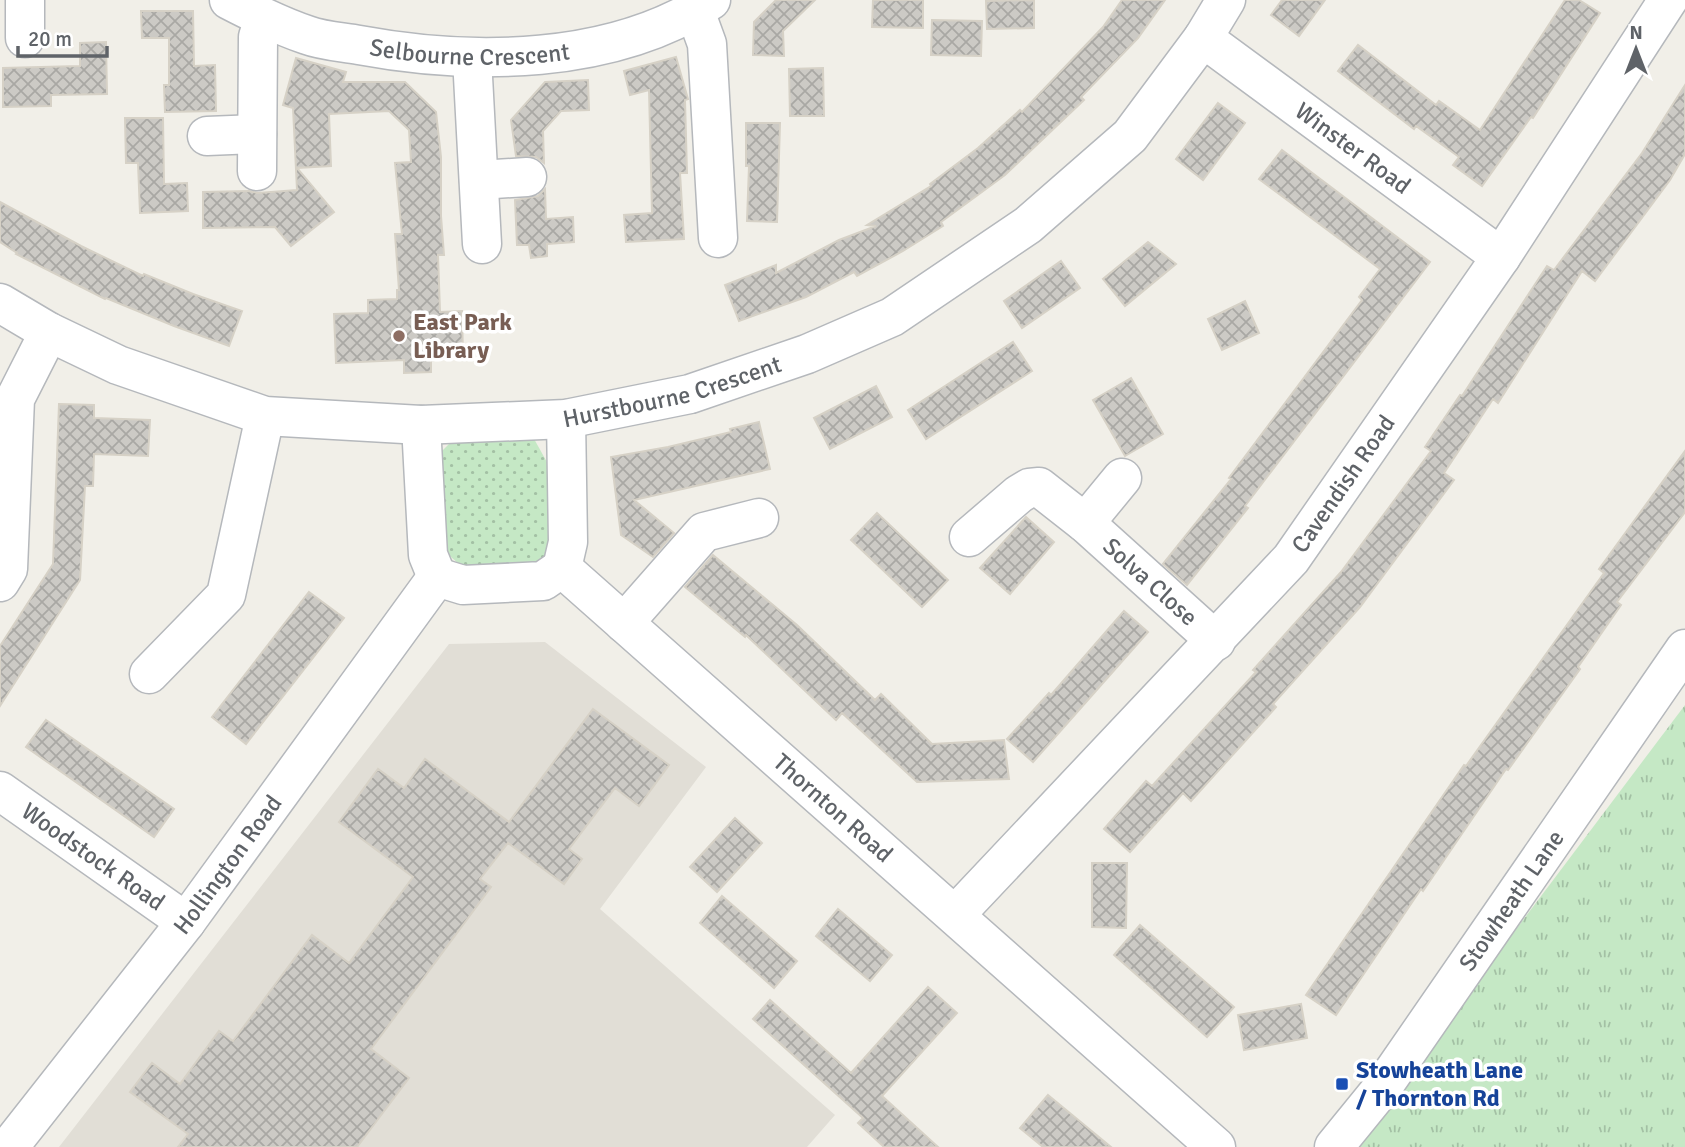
<svg xmlns="http://www.w3.org/2000/svg" width="1685" height="1147" font-family="Signika,sans-serif">
  <style>
    .education { fill: #e1ded6 }
    .grass { fill: url(#grass-dots) }
    .park { fill: url(#park-tufts) }
    .building { fill: url(#building-cross-hatch); stroke: #d6d1c6; stroke-width: 2 }
    .lines { fill: none; stroke-linecap: round; stroke-linejoin: round }
    .minor-casing { stroke: #b5b8bc; stroke-width: 41 }
    .minor { stroke: #fff; stroke-width: 38 }
    .education-dot { fill: #8d6e63; stroke: #fff; stroke-width: 2.5 }
    .transit-dot { fill: #1a4fb4; stroke: #fff; stroke-width: 2.5 }
    .labels { text-anchor: middle; dominant-baseline: central; stroke-width: 7; stroke-linejoin: round; paint-order: stroke }
    .street-label { font-size: 24px; fill: #5f6368; stroke: #fff }
    .education-label { font-size: 24px; font-weight: bold; fill: #785e54; stroke: #fff; text-anchor: start }
    .transit-label { font-size: 24px; font-weight: bold; fill: #164399; stroke: #fff; text-anchor: start }
  </style>
  <defs>
    <pattern id="grass-dots" width="8" height="8" patternUnits="userSpaceOnUse" patternTransform="scale(1.75)"><rect width="8" height="8" fill="#c5e8c5"/><path d="M2 2h.1M6 6h.1" fill="none" stroke="#a3c0a4" stroke-width="1.8" stroke-linecap="round"/></pattern>
    <pattern id="park-tufts" width="24" height="20" patternUnits="userSpaceOnUse" patternTransform="scale(1.75)"><rect width="24" height="20" fill="#c5e8c5"/><path d="M3 7l-1-3M5 7V3M7 7l1-3M15 17l-1-3M17 17v-4M19 17l1-3" fill="none" stroke="#a3c0a4"/></pattern>
    <pattern id="building-cross-hatch" width="8" height="8" patternUnits="userSpaceOnUse" patternTransform="scale(1.75)"><rect width="8" height="8" fill="#cccac5"/><path d="M0 0l8 8M0 8l8-8" fill="none" stroke="#a9a8a4"/></pattern>
  </defs>
  <rect width="100%" height="100%" fill="#f1efe8"/>
  <!-- education -->
  <path class="education" d="M545 642 706 767 600 909 835 1115 807 1147H59L449 644Z"/>
  <!-- grass -->
  <path class="grass" d="M533 437 548 464 550 556 533 569 491 573 459 564 443 550 437 456 454 439Z"/>
  <!-- park -->
  <path class="park" d="M1685 705V1147H1359L1505 944Z"/>
  <!-- building -->
  <path class="building" d="M776 0H815L783 31 784 56 753 55 754 22Z
    M873 0H923V28L872 27Z
    M1034 0V28L987 29 986 1Z
    M1122 0H1165L1138 38 1081 97 1084 100 1005 175 941 222 943 226 903 251 857 276 854 272 806 297 739 321 725 285 776 265V273L839 240 876 226 867 225 931 186 930 184 978 148 1020 110 1022 112 1103 27Z
    M1282 0H1325L1299 36 1271 15Z
    M1565 0H1579L1600 13 1533 118 1531 117 1482 186 1453 165 1459 157 1416 126 1414 129 1338 71 1358 45 1436 105 1439 101 1480 130Z
    M141 11H193L194 66 215 65 216 111 165 112 164 85H169V38H142Z
    M932 20 982 21 981 56 931 55Z
    M106 42 107 94 51 95V106L3 107V68L80 66V43Z
    M676 57 688 99 685 100 687 173H680L684 239 626 242 624 215 652 213 649 90 630 95 624 71Z
    M296 58 346 72 343 82H405L436 112 441 157V216L444 255H438L440 312 462 311 463 357 431 358V372L404 373V360L336 363 334 314 368 313V300L397 299V290H399L395 234H402L395 163 411 162 409 130 389 111 329 114 331 166 297 168 334 212 291 246 275 227 203 228V192L249 191 258 193 297 190 293 108 283 105Z
    M823 68 824 116H790L789 69Z
    M588 80 589 110 561 111 543 131 544 163 536 157 516 156 511 120 545 82Z
    M1685 85V154L1670 180 1595 281 1582 271 1498 403 1493 399 1444 473 1454 480 1360 607 1273 704 1276 707 1191 801 1183 793 1130 852 1104 829 1146 781 1152 786 1256 672 1253 670 1341 572 1431 451 1425 447 1460 395 1462 396 1547 266 1554 270 1642 153Z
    M1218 103 1245 123 1203 180 1176 159Z
    M125 118H163L164 184 187 183 188 211 140 213 138 163H126Z
    M746 123H780L777 222 747 221 749 166H746Z
    M1282 150 1430 262 1245 506 1248 508 1187 585 1163 564 1231 479 1229 478 1362 300 1359 297 1380 269 1259 179Z
    M545 189 546 219 573 217 574 242 547 244V256L531 258 529 245H517L515 200 538 196Z
    M0 202 81 246 143 276 144 274 193 294 242 311 229 346 174 326 106 298 105 299 16 254 17 253 0 242Z
    M1148 242 1176 264 1125 306 1103 279Z
    M1061 261 1080 288 1022 328 1004 301Z
    M1245 301 1259 333 1222 350 1208 319Z
    M1013 342 1032 371 926 439 908 410Z
    M1131 378 1163 434 1125 456 1093 400Z
    M876 386 892 417 830 449 814 418Z
    M59 404 94 405V418L150 420 148 456 94 454 93 486H85L80 580 0 706V646L53 564Z
    M759 422 770 469 634 500 674 533 653 557 621 535 611 457 668 447 731 432 730 429Z
    M1685 451V512L1617 602 1621 605 1578 667 1580 669 1508 770 1506 769 1423 891 1421 889 1336 1015 1306 995 1464 765 1466 766 1604 573 1599 569Z
    M877 513 948 580 922 607 851 540Z
    M1026 517 1054 542 1010 594 980 568Z
    M713 555 797 625 875 700 881 694 932 744 1004 740 1009 779 917 782 842 713 836 720 746 635 745 637 685 587Z
    M309 592 344 618 246 744 212 717Z
    M1124 611 1148 632 1033 762 1007 739 1049 693 1051 695Z
    M593 709 669 765 639 806 615 788 569 849 582 859 564 884 508 843 480 879 491 887 371 1049 409 1078 357 1147H178L188 1134 130 1092 152 1063 180 1084 219 1031 233 1041 312 935 349 963 413 877 339 822 378 769 404 788 425 759 509 822Z
    M46 720 174 809 154 837 26 747Z
    M735 818 762 843 717 892 690 867Z
    M1092 863H1127L1126 928 1092 927Z
    M722 896 797 961 774 988 700 923Z
    M838 909 892 955 870 981 816 936Z
    M1140 925 1234 1007 1207 1037 1114 955Z
    M928 987 957 1013 882 1096 938 1147H884L858 1123 863 1118 753 1019 770 1000 851 1073Z
    M1301 1004 1307 1038 1244 1050 1238 1015Z
    M1048 1095 1111 1147H1043L1020 1128Z"/>
  <g class="lines">
    <defs>
      <g id="minor">
        <path d="M25 0V38"/>
        <path id="s1" d="M229 0C254 13 280 26 307 35 323 41 342 42 359 45 472 66 612 65 711 0"/>
        <path d="M695 11 707 44 718 238"/>
        <path id="s2" d="M1203 38 1501 257"/>
        <path d="M472 58 482 244"/>
        <path d="M207 136 257 134"/>
        <path d="M257 171 258 37 264 18"/>
        <path d="M479 180 527 177"/>
        <path id="s3" d="M0 303 49 332 118 365 265 416 421 425 566 419 690 394 807 354 892 317 1028 225 1130 136 1203 38 1226 0"/>
        <path d="M421 425 428 555 437 577"/>
        <path d="M1085 523 1122 478"/>
        <path id="s4" d="M969 537 1019 494 1029 488 1039 487 1085 523 1216 641"/>
        <path id="s5" d="M562 568 1216 1147"/>
        <path d="M562 568 568 542 566 419"/>
        <path d="M437 577 463 585 543 581 562 568"/>
        <path d="M0 582 8 569 15 399 49 332"/>
        <path d="M624 623 704 532 759 518"/>
        <path d="M149 674 226 595 265 416"/>
        <path id="s6" d="M0 791 186 922"/>
        <path id="s7" d="M955 915 1291 559 1501 257 1668 0"/>
        <path id="s8" d="M9 1147 186 922 437 577"/>
        <path id="s9" d="M1334 1147 1382 1088 1685 649"/>
      </g>
    </defs>
    <!-- minor casing -->
    <use href="#minor" class="minor-casing"/>
    <!-- minor -->
    <use href="#minor" class="minor"/>
  </g>
  <!-- markers -->
  <circle class="education-dot" cx="399" cy="336" r="7"/>
  <rect class="transit-dot" x="1335" y="1077" width="14" height="14" rx="3.5"/>
  <g class="labels">
    <!-- street labels -->
    <g class="street-label">
      <text stroke="none"><textPath href="#s1" startOffset="250">Selbourne Crescent</textPath></text>
      <text stroke="none"><textPath href="#s2" startOffset="186">Winster Road</textPath></text>
      <text stroke="none"><textPath href="#s3" startOffset="700">Hurstbourne Crescent</textPath></text>
      <text stroke="none"><textPath href="#s7" startOffset="581">Cavendish Road</textPath></text>
      <text stroke="none"><textPath href="#s4" startOffset="234">Solva Close</textPath></text>
      <text stroke="none"><textPath href="#s5" startOffset="362">Thornton Road</textPath></text>
      <text stroke="none"><textPath href="#s6" startOffset="114">Woodstock Road</textPath></text>
      <text stroke="none"><textPath href="#s8" startOffset="357">Hollington Road</textPath></text>
      <text stroke="none"><textPath href="#s9" startOffset="304">Stowheath Lane</textPath></text>
    </g>
    <!-- education labels -->
    <g class="education-label">
      <text x="413" y="322">East Park<tspan x="413" dy="28">Library</tspan></text>
    </g>
    <!-- transit labels -->
    <g class="transit-label">
      <text x="1356" y="1070">Stowheath Lane<tspan x="1356" dy="28">/ Thornton Rd</tspan></text>
    </g>
  </g>
  <!-- north arrow -->
  <g transform="translate(1636 49)" stroke="#ffffff" stroke-width="5" paint-order="stroke">
  <path d="M0-5L12 26L0 18L-12 26Z" fill="#5f6368"/>
  <text y="-10" font-size="19" font-weight="bold" text-anchor="middle" fill="#5f6368">N</text>
  </g>
  <!-- scale -->
  <path d="M18 46v10h89v-10" fill="none" stroke="#5f6368" stroke-width="3.5"/>
  <text x="28" y="46" font-size="21" fill="#5f6368" stroke="#ffffff" stroke-width="5" paint-order="stroke">20 m</text>
</svg>
